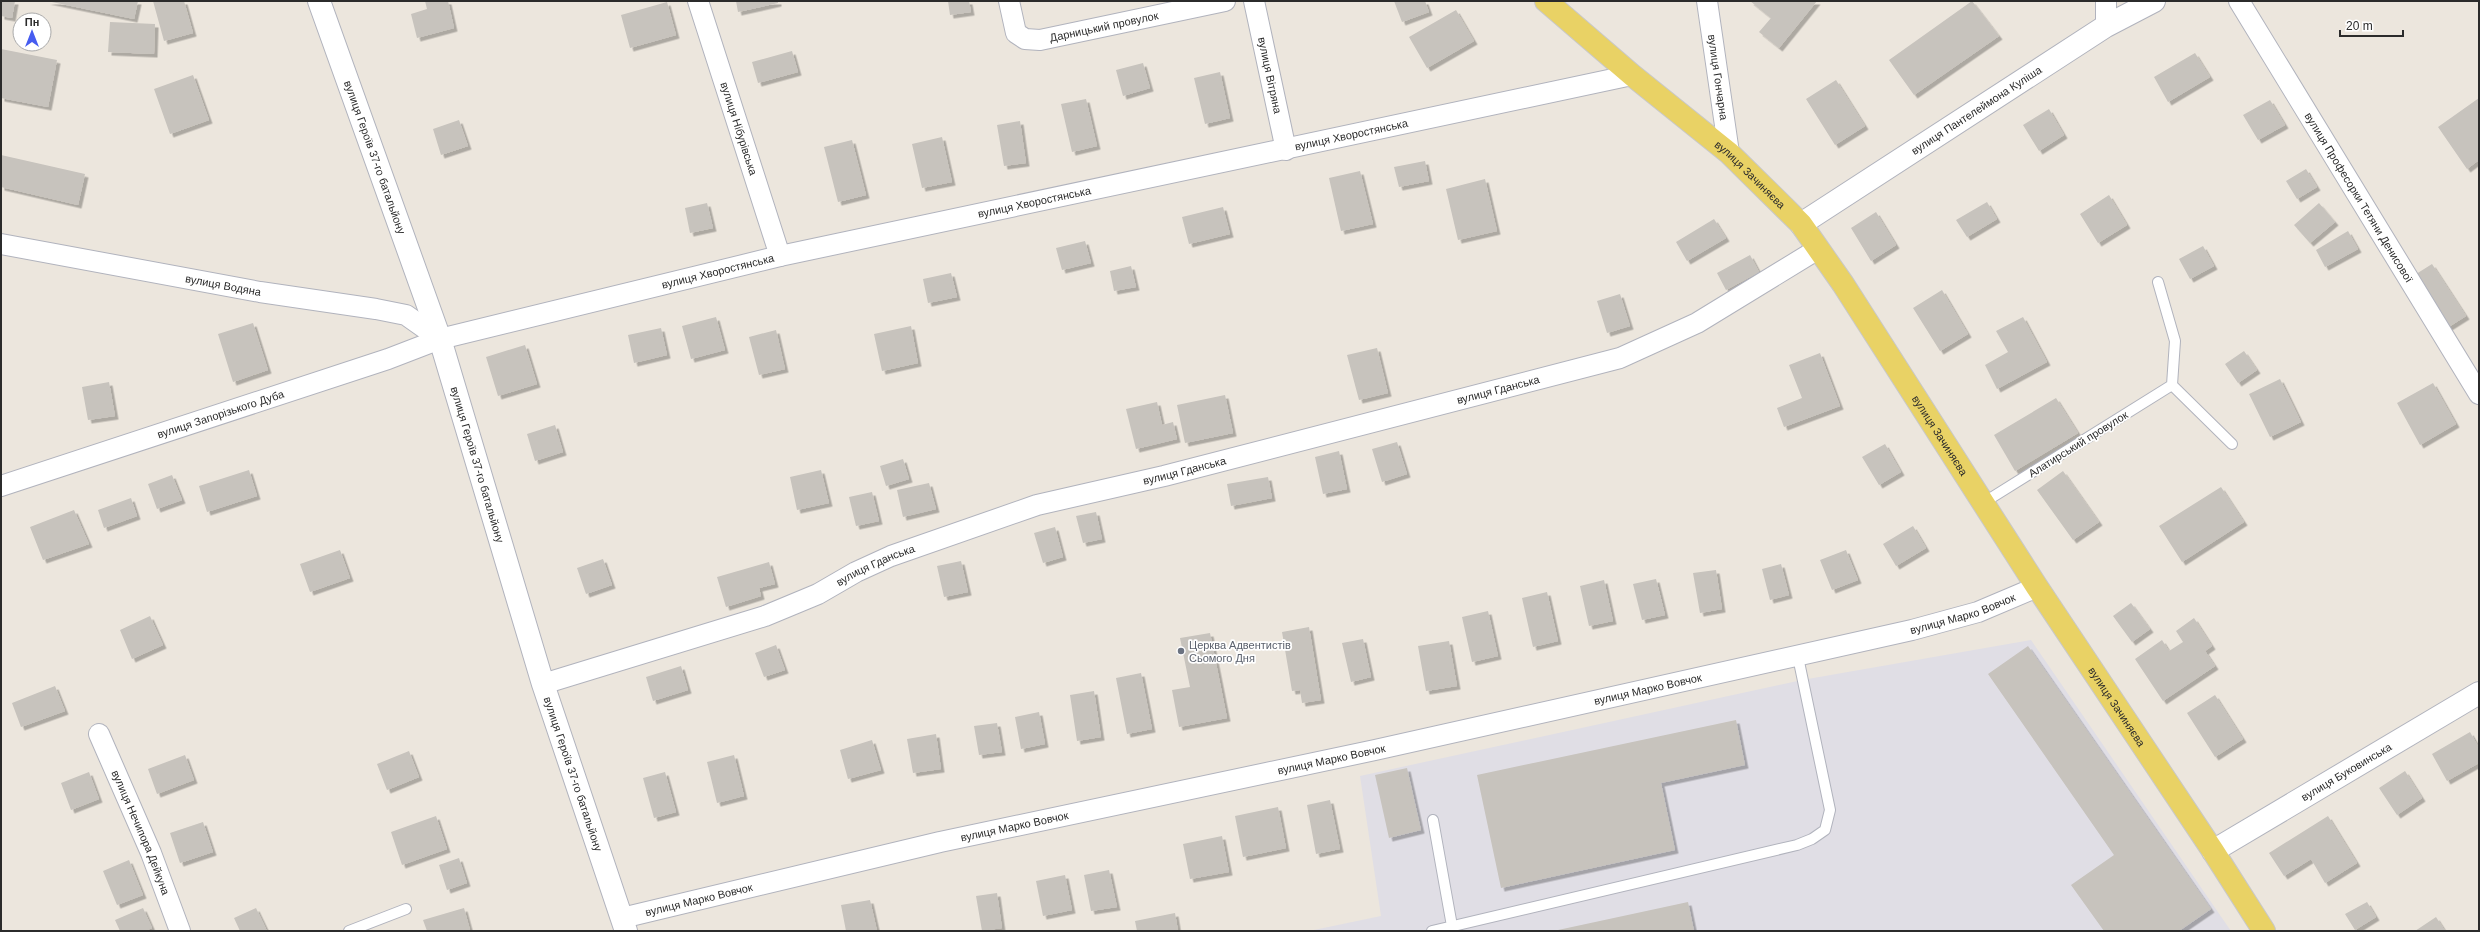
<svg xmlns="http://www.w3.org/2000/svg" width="2480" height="932" font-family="Arial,sans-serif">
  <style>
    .industrial { fill: #e0dee5 }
    .building { fill: #c7c3bd; filter: url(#shadow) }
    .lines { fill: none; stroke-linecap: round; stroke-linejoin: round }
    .lane-casing { stroke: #b1b3bd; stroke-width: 12 }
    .street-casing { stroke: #b1b3bd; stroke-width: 22 }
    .secondary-casing { stroke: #b1b3bd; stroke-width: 24 }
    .primary-casing { stroke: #c8c8c8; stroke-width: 24 }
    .lane { stroke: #fff; stroke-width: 10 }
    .street { stroke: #fff; stroke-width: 20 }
    .secondary { stroke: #fff; stroke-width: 22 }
    .primary { stroke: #e9d265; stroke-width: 22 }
    .worship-dot { fill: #6b7280; stroke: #fff; stroke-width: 1.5 }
    .labels { text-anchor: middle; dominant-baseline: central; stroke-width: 3.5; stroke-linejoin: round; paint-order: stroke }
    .street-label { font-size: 11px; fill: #2b2b2b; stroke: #fff }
    .worship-label { font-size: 11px; fill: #5b616d; stroke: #fff; text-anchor: start }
  </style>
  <defs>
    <filter id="shadow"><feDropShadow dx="3.5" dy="3.5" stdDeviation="0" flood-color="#0004"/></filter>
  </defs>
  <rect width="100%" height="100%" fill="#ece6dd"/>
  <!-- industrial -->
  <path class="industrial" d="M2031 640 2231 931H1309L1381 916 1360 776 1802 680Z"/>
  <!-- building -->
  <path class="building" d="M1 1H15L12 18 1 16Z
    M47 1H138L134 19Z
    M153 1H184L193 33 164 41Z
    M425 1H448L454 28 417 38 411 14 427 9Z
    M736 1H778V3L738 12Z
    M948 1H969L971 12 950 15Z
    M1394 1H1425L1429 12 1402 22Z
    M1750 1H1817L1779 48 1759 32 1771 18Z
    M1972 1 1999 36 1914 95 1889 60Z
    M667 2 676 35 630 48 621 15Z
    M1456 10 1474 41 1427 68 1409 37Z
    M110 22 155 24 154 54 108 52Z
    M1 49 57 60 48 107 1 98Z
    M792 51 798 72 758 83 752 62Z
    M2195 53 2210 77 2168 102 2154 77Z
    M1143 63 1150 88 1123 96 1116 70Z
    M1220 72 1230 118 1205 124 1194 78Z
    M193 75 209 120 170 134 154 89Z
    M1836 80 1865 126 1835 145 1806 99Z
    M2479 98V160L2467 169 2438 127Z
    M1086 99 1097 146 1072 152 1061 104Z
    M2270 100 2285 125 2258 140 2243 115Z
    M2049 109 2064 135 2039 151 2023 125Z
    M459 120 468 146 441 155 433 129Z
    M1020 121 1026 163 1004 166 997 125Z
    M942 137 952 182 922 188 912 144Z
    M852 140 866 195 838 202 824 147Z
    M1 155 85 174 78 205 1 187Z
    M1425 161 1429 181 1399 187 1394 167Z
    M2306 169 2317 187 2297 199 2286 181Z
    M1360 171 1373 224 1341 231 1329 178Z
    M1485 179 1497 231 1458 240 1446 189Z
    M2109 195 2127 225 2098 243 2080 214Z
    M1987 202 1997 219 1967 237 1956 220Z
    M707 203 713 228 690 233 685 208Z
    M2319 203 2335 222 2310 243 2294 225Z
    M1223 207 1230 234 1189 244 1182 217Z
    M1876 212 1896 245 1871 261 1851 228Z
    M1714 219 1726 238 1687 261 1676 242Z
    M2348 231 2358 249 2325 267 2316 250Z
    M1085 241 1091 263 1062 270 1056 248Z
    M2203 246 2214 266 2190 279 2179 259Z
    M1750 255 1759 272 1726 290 1717 273Z
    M2432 264 2466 316 2447 328 2413 276Z
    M1131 266 1136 287 1114 291 1110 271Z
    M951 273 957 297 928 303 923 279Z
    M1942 290 1968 334 1940 351 1913 308Z
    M1620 294 1630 326 1607 333 1597 301Z
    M716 317 725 350 691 359 682 326Z
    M2023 317 2047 362 1997 389 1985 365 2008 352 1996 331Z
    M253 323 268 370 233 382 218 334Z
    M911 326 918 363 882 371 874 334Z
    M661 328 667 355 634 363 628 335Z
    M776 330 785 369 759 375 749 337Z
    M525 345 537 384 498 396 486 357Z
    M1377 348 1388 393 1359 400 1347 355Z
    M2244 351 2257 370 2238 383 2225 364Z
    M1820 353 1840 406 1784 427 1777 408 1802 398 1789 365Z
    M2280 379 2301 422 2270 437 2249 394Z
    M109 382 115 416 88 420 82 387Z
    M2433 383 2456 424 2420 445 2397 403Z
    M1225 395 1233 433 1185 443 1177 405Z
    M2056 398 2078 433 2015 471 1994 435Z
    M1157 402 1162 425 1173 422 1177 439 1136 449 1126 409Z
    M555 425 563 452 535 461 527 434Z
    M1397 442 1407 474 1382 482 1372 449Z
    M1885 444 1901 472 1879 485 1862 457Z
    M1339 451 1347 489 1323 494 1315 457Z
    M903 459 909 479 886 486 880 466Z
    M249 470 257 496 207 512 199 486Z
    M821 470 829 503 797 510 790 477Z
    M2063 471 2099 522 2073 540 2037 490Z
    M172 475 182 500 157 509 148 484Z
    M1268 477 1272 498 1231 506 1227 484Z
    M929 483 936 509 903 517 897 490Z
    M2221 487 2244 522 2182 562 2159 526Z
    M872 492 879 521 856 526 849 497Z
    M131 498 137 516 104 528 98 510Z
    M74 510 89 544 43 560 30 527Z
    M1096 512 1102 539 1083 543 1076 516Z
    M1913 526 1926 548 1896 566 1883 544Z
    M1055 527 1063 557 1043 563 1034 533Z
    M340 550 350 578 310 592 300 564Z
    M1846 550 1858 580 1832 590 1820 560Z
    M603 559 612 585 586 594 577 568Z
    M961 561 968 592 944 597 937 566Z
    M769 562 775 584 759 588 761 596 726 607 717 577Z
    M1781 564 1789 595 1770 600 1762 569Z
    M1716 570 1722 609 1700 613 1693 573Z
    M1656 579 1665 615 1642 620 1633 584Z
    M1604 580 1613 621 1589 626 1580 586Z
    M1547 592 1558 641 1533 647 1522 598Z
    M2131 603 2150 629 2132 642 2113 616Z
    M1488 611 1498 656 1472 662 1462 617Z
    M150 616 163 645 132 659 120 630Z
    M2194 618 2212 646 2205 651 2215 666 2163 701 2135 659 2162 640 2169 651 2183 642 2176 631Z
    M1309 627 1321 700 1302 703 1300 690 1292 691 1282 632Z
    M1210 633 1227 718 1179 727 1172 690 1190 687 1180 638Z
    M1363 639 1371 677 1351 682 1342 643Z
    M1449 641 1457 686 1426 691 1418 646Z
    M776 645 785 670 764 677 755 653Z
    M2028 646 2211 909 2179 931H2104L2071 885 2114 855 1988 674Z
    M681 666 688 690 653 701 646 677Z
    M1141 673 1152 729 1127 734 1116 678Z
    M55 686 65 711 21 727 12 703Z
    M1094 691 1101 737 1077 741 1070 695Z
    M2215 695 2243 739 2215 757 2187 713Z
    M1039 712 1045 744 1021 749 1015 717Z
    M1736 720 1745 765 1661 783 1675 850 1501 888 1477 775Z
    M997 723 1002 752 979 755 974 726Z
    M2470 732 2479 748V763L2447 781 2432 754Z
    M936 734 941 769 913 773 907 739Z
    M872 740 881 770 848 779 840 750Z
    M409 751 419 777 387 790 377 764Z
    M185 755 194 780 157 794 148 769Z
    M734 755 744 796 717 803 707 762Z
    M1407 768 1421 830 1389 838 1375 775Z
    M2405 771 2422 798 2397 815 2379 788Z
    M89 772 99 799 71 810 61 783Z
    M665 772 676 812 654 818 643 778Z
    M1330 800 1340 849 1316 854 1307 805Z
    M1278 807 1286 848 1243 857 1235 816Z
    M436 816 447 849 402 865 391 832Z
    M2328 816 2357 863 2325 883 2311 859 2284 876 2269 853Z
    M203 822 213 852 180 863 170 833Z
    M1222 836 1229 872 1190 879 1183 844Z
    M459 858 467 883 447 890 439 865Z
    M129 860 143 895 117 905 103 871Z
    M1109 870 1117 907 1091 911 1084 875Z
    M1065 875 1072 910 1043 916 1036 881Z
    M997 893 1002 928 982 931 976 896Z
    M870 900 877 931H846L841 905Z
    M1688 902 1694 931H1558V930Z
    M2367 902 2376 917 2355 930 2345 914Z
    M143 908 152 928 145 931H120L115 920Z
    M256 908 267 931H240L234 918Z
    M464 908 470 930 427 931 423 920Z
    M1175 913 1178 931H1137L1135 921Z
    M2436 917 2445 931H2415Z"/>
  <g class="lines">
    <defs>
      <path id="lane" d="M2158 282 2175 341 2172 385 2232 444
        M1983 503 2172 385
        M1433 820 1452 926
        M349 931 406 909
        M1432 931 1797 845 1812 839 1825 830 1830 810 1798 657"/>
      <g id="street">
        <path id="s1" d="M698 1 780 256"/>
        <path id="s2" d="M1009 1 1016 33 1025 39 1040 40 1225 1"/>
        <path id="s3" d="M1254 1 1286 150"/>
        <path id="s4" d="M1707 1 1729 153"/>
        <path d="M2106 1V26"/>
        <path id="s5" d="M2239 1 2479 394"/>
        <path id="s6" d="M1 244 260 292 376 309 406 315 440 339"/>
        <path id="s7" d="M1 486 388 359 440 339 780 256 1632 75"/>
        <path id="s8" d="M543 684 765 616 818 594 856 572 891 556 1037 505 1164 476 1620 358 1697 323 1818 249"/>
        <path id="s9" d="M99 734 151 853 180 931"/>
        <path id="s10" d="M622 918 940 842 1375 750 1912 630 1978 612 2037 587"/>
      </g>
      <g id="secondary">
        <path id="s11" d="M319 1 440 339 543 684 626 931"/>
        <path id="s12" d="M1801 224 2106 26 2154 1"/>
        <path id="s13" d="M2213 851 2479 693"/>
      </g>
      <g id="primary">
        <path id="s14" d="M1546 1 1632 75 1729 153 1801 224 1843 284 2037 587 2213 851 2264 931"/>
      </g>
    </defs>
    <!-- lane casing -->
    <use href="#lane" class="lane-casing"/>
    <!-- street casing -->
    <use href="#street" class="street-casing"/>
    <!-- secondary casing -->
    <use href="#secondary" class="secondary-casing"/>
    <!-- primary casing -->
    <use href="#primary" class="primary-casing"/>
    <!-- lane -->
    <use href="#lane" class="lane"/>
    <!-- street -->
    <use href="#street" class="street"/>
    <!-- secondary -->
    <use href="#secondary" class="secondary"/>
    <!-- primary -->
    <use href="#primary" class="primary"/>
  </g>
  <!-- markers -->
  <circle class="worship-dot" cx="1181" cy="651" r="4"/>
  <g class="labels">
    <!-- street labels -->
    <g class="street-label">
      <text stroke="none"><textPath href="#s2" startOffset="124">Дарницький провулок</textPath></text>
      <text stroke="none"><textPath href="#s3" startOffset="76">вулиця Вітряна</textPath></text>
      <text stroke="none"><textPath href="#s4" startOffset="77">вулиця Гончарна</textPath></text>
      <text stroke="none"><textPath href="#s12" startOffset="209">вулиця Пантелеймона Куліша</textPath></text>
      <text stroke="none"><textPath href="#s1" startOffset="134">вулиця Нібурівська</textPath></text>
      <text stroke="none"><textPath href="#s7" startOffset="1397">вулиця Хворостянська</textPath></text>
      <text stroke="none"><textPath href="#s11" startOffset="166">вулиця Героїв 37-го батальйону</textPath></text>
      <text stroke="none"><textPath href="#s14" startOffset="268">вулиця Зачиняєва</textPath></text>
      <text stroke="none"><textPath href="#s5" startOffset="230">вулиця Професорки Тетяни Денисової</textPath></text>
      <text stroke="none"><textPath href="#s7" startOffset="1073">вулиця Хворостянська</textPath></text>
      <text stroke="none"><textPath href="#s7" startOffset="749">вулиця Хворостянська</textPath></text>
      <text stroke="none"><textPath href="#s6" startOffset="226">вулиця Водяна</textPath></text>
      <text stroke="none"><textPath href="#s8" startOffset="1002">вулиця Гданська</textPath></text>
      <text stroke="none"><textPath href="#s7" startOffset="231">вулиця Запорізького Дуба</textPath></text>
      <text stroke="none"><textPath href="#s14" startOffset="592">вулиця Зачиняєва</textPath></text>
      <text transform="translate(2078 444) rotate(-32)">Алатирський провулок</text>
      <text stroke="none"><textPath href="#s11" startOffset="490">вулиця Героїв 37-го батальйону</textPath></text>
      <text stroke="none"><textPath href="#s8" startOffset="678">вулиця Гданська</textPath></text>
      <text stroke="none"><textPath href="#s8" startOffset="354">вулиця Гданська</textPath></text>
      <text stroke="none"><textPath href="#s10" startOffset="1375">вулиця Марко Вовчок</textPath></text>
      <text stroke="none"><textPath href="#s10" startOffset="1051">вулиця Марко Вовчок</textPath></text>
      <text stroke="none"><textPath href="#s14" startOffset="916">вулиця Зачиняєва</textPath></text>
      <text stroke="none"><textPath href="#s10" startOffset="727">вулиця Марко Вовчок</textPath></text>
      <text stroke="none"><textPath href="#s13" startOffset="155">вулиця Буковинська</textPath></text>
      <text stroke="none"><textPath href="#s11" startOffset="814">вулиця Героїв 37-го батальйону</textPath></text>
      <text stroke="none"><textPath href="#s10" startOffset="403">вулиця Марко Вовчок</textPath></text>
      <text stroke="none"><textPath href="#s9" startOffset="107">вулиця Нечипора Дейкуна</textPath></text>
      <text stroke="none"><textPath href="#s10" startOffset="79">вулиця Марко Вовчок</textPath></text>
    </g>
    <!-- worship labels -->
    <g class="worship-label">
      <text x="1189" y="645">Церква Адвентистів<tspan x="1189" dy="13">Сьомого Дня</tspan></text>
    </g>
  </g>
  <!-- border -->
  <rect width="2480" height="932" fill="none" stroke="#2b2b2b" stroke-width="4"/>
  <!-- north arrow -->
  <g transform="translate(32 32)"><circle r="19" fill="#ffffff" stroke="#aaaaaa"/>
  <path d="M0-3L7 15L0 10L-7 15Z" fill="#465cf0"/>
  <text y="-6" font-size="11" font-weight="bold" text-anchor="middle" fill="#2b2b2b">Пн</text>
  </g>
  <!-- scale -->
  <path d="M2340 30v6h63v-6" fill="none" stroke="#2b2b2b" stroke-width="2"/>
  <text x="2346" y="30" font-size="12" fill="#2b2b2b" stroke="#ffffff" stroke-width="3" paint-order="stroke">20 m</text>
</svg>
